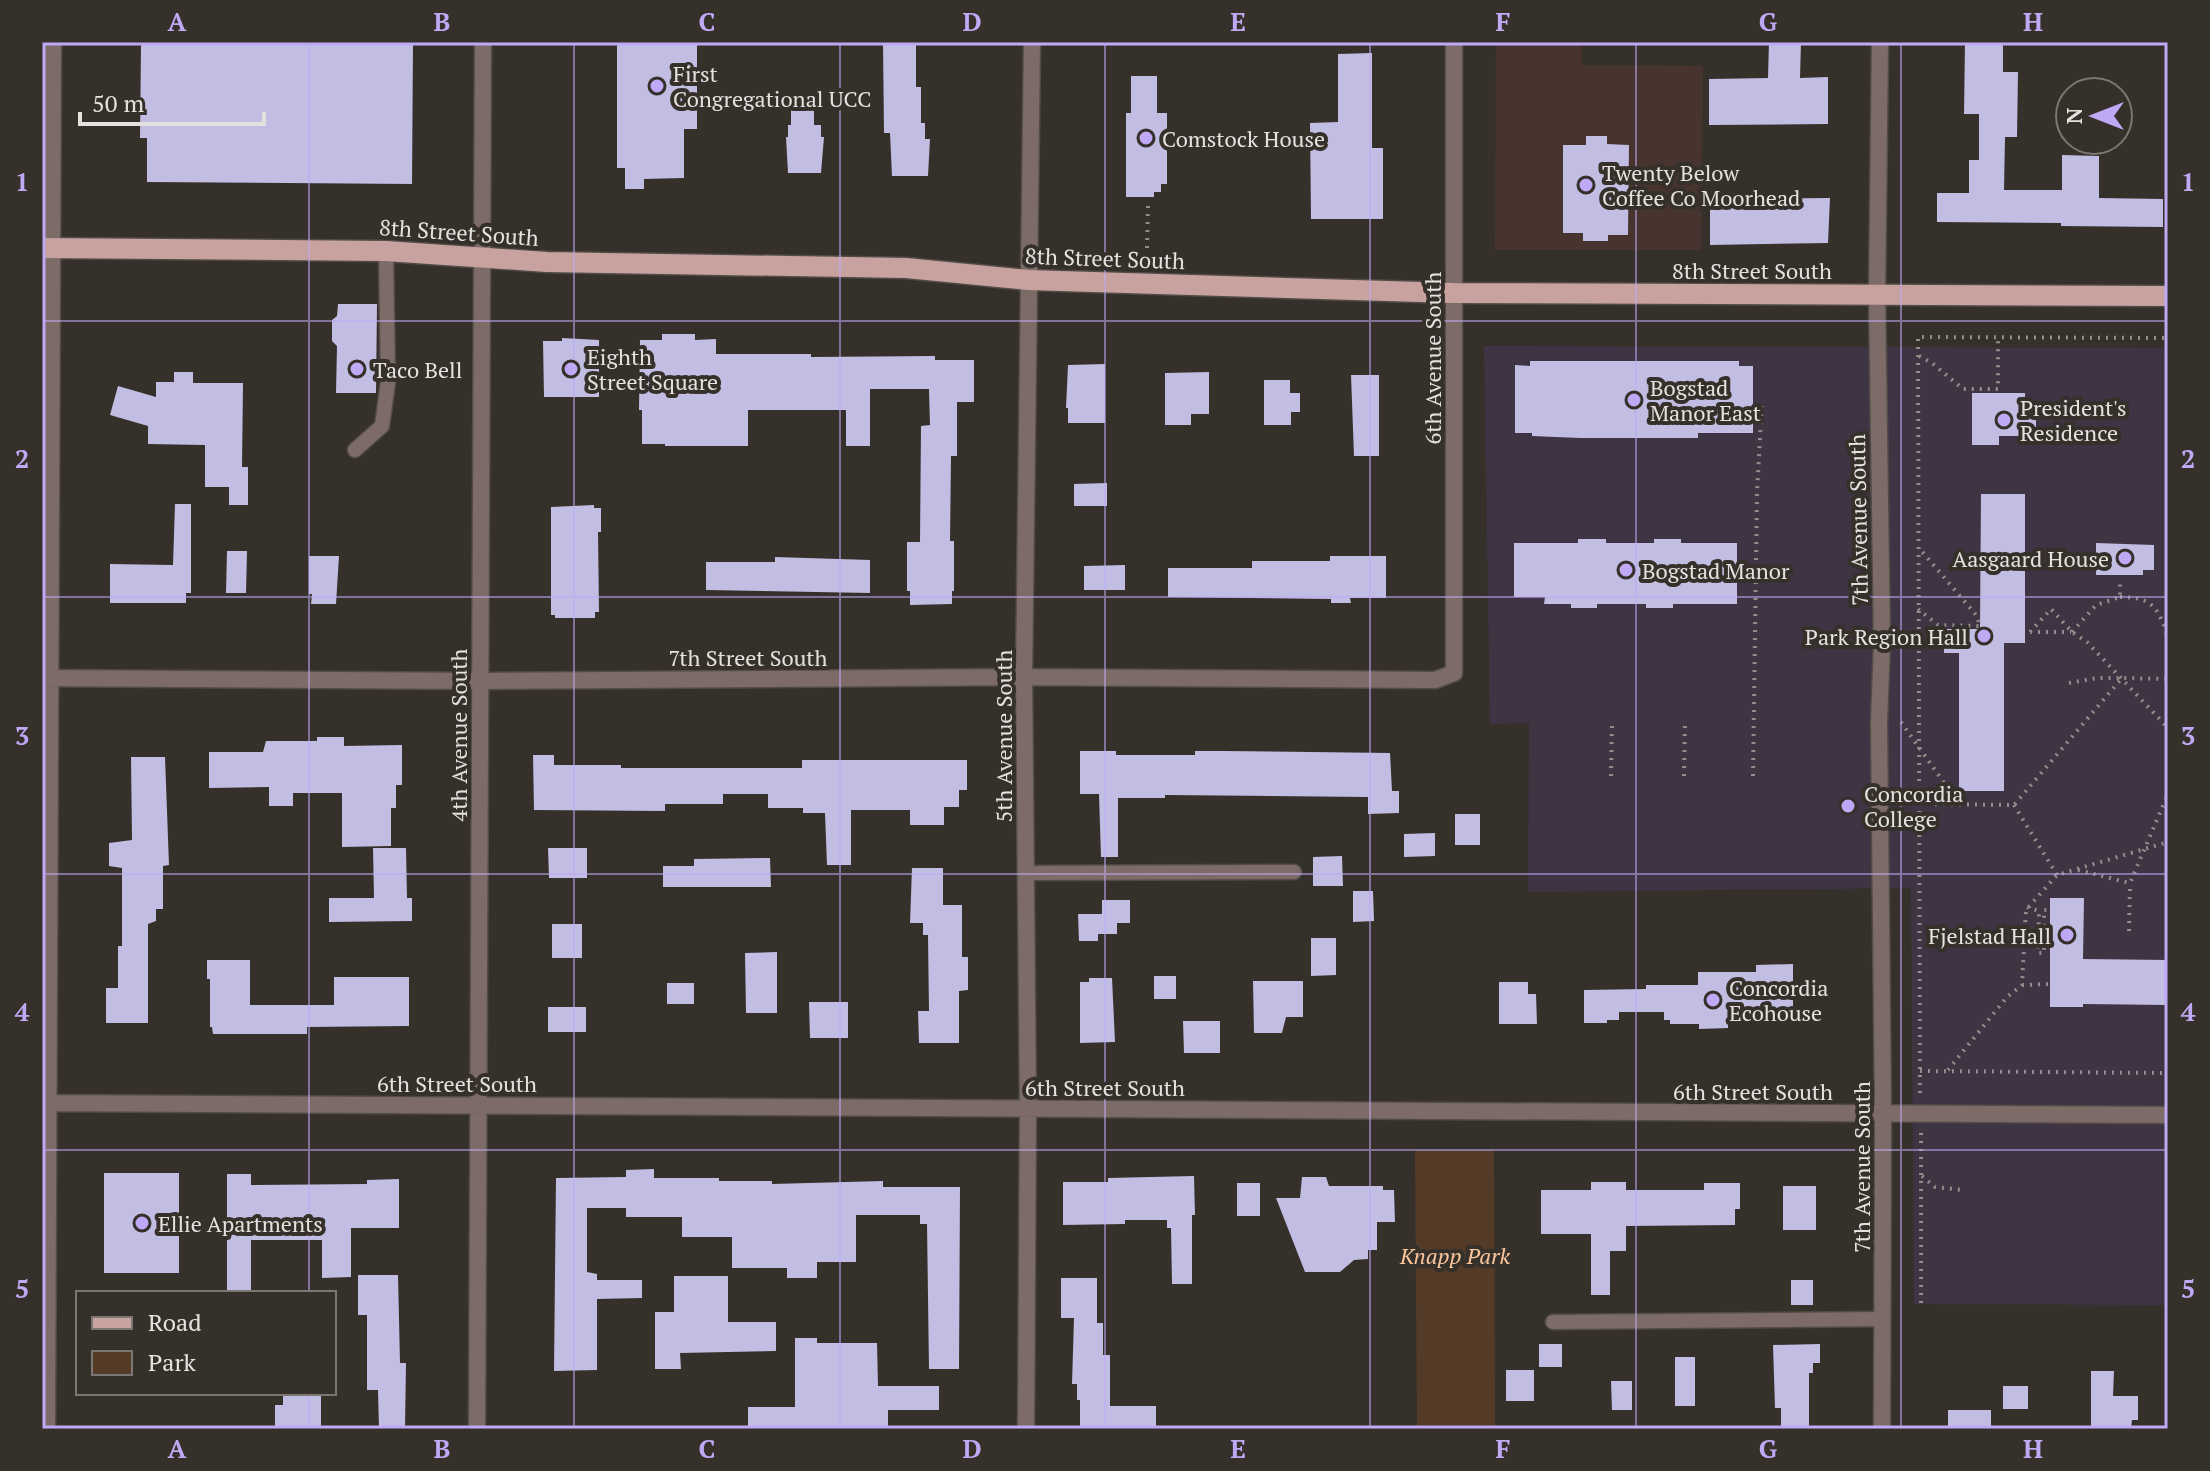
<svg xmlns="http://www.w3.org/2000/svg" width="2210" height="1471" font-family="'PT Serif',serif">
  <style>
    .commercial { fill: #47342f }
    .education { fill: #3f3444 }
    .green { fill: #543b28 }
    .building { fill: #c2bde2 }
    .lines { fill: none; stroke-linecap: round; stroke-linejoin: round }
    .service-casing { stroke: #524c48; stroke-width: 17 }
    .minor-casing { stroke: #524c48; stroke-width: 19 }
    .primary-casing { stroke: #524c48; stroke-width: 23 }
    .path { stroke: #938e8a; stroke-width: 4; stroke-dasharray: 2 6; stroke-linecap: butt }
    .service { stroke: #7d6b68; stroke-width: 14 }
    .minor { stroke: #7d6b68; stroke-width: 16 }
    .primary { stroke: #c7a29e; stroke-width: 20 }
    .grid { fill: none; stroke: #bfa9f4; stroke-width: 2; stroke-opacity: 0.55 }
    .poi-dot { fill: #bfa9f4; stroke: #36302b; stroke-width: 3 }
    .labels { text-anchor: middle; dominant-baseline: central; stroke-width: 8; stroke-linejoin: round; paint-order: stroke }
    .poi-label { font-size: 22px; fill: #e5e1de; stroke: #36302b; text-anchor: start }
    .street-label { font-size: 22px; fill: #e5e1de; stroke: #36302b }
    .park-label { font-size: 22px; font-style: italic; fill: #fbc69c; stroke: #36302b }
    .neatline { fill: none; stroke: #bfa9f4; stroke-width: 3 }
    .grid-label { font-size: 26px; text-anchor: middle; font-weight: bold; fill: #bfa9f4 }
  </style>
  <rect width="100%" height="100%" fill="#36302b"/>
  <!-- commercial -->
  <path class="commercial" d="M1496 42H1582V65L1703 66 1701 250H1495Z"/>
  <!-- education -->
  <path class="education" d="M1484 346 2168 348V1305L1914 1304 1911 888 1528 892 1529 723 1490 724Z"/>
  <!-- green -->
  <path class="green" d="M1415 1150H1494L1495 1429H1417Z"/>
  <!-- building -->
  <path class="building" d="M147 42H413L412 184 147 182V138H140L141 45H147Z
    M697 42V129H684V178L644 179V189H625V168H617V43Z
    M1769 42H1801L1800 78 1828 77V124L1709 125V79L1768 78Z
    M1965 42H2003V72H2018L2017 137H2005L2004 190H2062V155L2099 156V198L2163 199V227L2061 226V223L1937 222V193H1969V160H1979V114H1964Z
    M883 43 916 44V87H921V123H925V139H930L928 176H892L890 133H884Z
    M1372 53V148H1383V219H1311L1310 123 1338 122V54Z
    M1131 76H1157V113H1167V184H1161V192H1154V197H1126V113H1131Z
    M791 100H814V125H821V137H824L821 173H788L786 137H788V125H791Z
    M1586 136H1607V144L1629 145 1628 235H1608V241H1583V233H1563V145H1586Z
    M1830 198 1828 243 1710 245V199Z
    M338 304H377L376 393H336L337 346 332 341V320L337 316Z
    M662 334H695V340L716 339V354H811V357L935 356V360H974V402H957V456H951L950 541H954V591H952V604L910 605V591H907V542H920L921 426 930 425 929 389H870V446H846V410H748V446H665V444H642V410H639L640 340H662Z
    M562 338 599 340V397H544L543 341H562Z
    M1530 361H1739V366H1753V433H1698V438H1580L1532 436V433H1515V365L1530 366Z
    M1105 364V423H1068V408H1066L1068 365Z
    M174 372H193V383H243L242 467H248V505H229V487H205V445L148 444V426L110 415 118 386 156 397V382H174Z
    M1209 372V414H1191V425H1165V373Z
    M1351 375H1379V456H1354Z
    M1264 380H1290V393H1300V412H1291V425H1264Z
    M1972 393H2025V409H2036V431H2025V436H1999V445H1972Z
    M1107 483V506H1074V484Z
    M1981 494H2025V643H2004V791H1959V653H1944V629H1980Z
    M175 504H191V593H186V603H110V564L173 565Z
    M594 505V508H601V532H598L599 612H595V618H555V615H551V507Z
    M1578 539H1606V543H1654V539H1681V543H1737V604H1673V608H1646V604H1597V608H1571V604H1544L1545 597H1514V543H1578Z
    M2096 543 2154 545V570H2143V575H2096Z
    M227 551H247L246 593H226Z
    M309 556H339L336 604H311L312 594H309Z
    M1330 556H1386V598H1350L1351 603H1331V599L1168 597V568H1252V561H1330Z
    M775 557 870 560V593L706 590V562H775Z
    M1125 565V590H1084V566Z
    M317 737H344V746L402 745V785H396V808H391V846L342 847V793H293V806H269V787L209 788V752H263L266 741H317Z
    M1080 751H1116V755H1195V751H1222L1390 753 1392 791H1399V813L1368 814V797L1165 795V798H1118V857H1101L1099 794H1080Z
    M533 755H554V765H621V768H802V760H967V790H959V807H944V825H910V810H851V865H827L825 813H803V808H768V794H723V804H665V811L534 810Z
    M131 757H165L169 865 163 866V909H156V921L148 924V1023H106V988H118V946H122V868L109 866V843L132 840Z
    M1455 814H1480V845H1455Z
    M1435 833V856L1404 857V834Z
    M373 848H406L407 898H412V921L329 922V898H374Z
    M548 848H587V878H549Z
    M1342 856 1343 886H1313V857Z
    M770 858 771 887H663V866H694V859Z
    M912 868H943V905H962V957H968V990L959 991V1043H919L918 1011H929L928 935H923V923H910Z
    M1353 891H1373L1374 921 1353 922Z
    M2050 898H2084L2083 959 2168 960V1005L2083 1004V1007H2050Z
    M1102 900H1130V923H1117V934H1098V941H1079L1078 914H1102Z
    M552 924H582V958H552Z
    M1311 938H1336V975L1311 976Z
    M777 952V1013H746L745 953Z
    M207 960H250V1005H334V977H409V1026L307 1027V1034H213L212 1027H210V979H207Z
    M1793 964V1015H1728V1028L1699 1029V1024H1670V1020H1664V1012H1619V1020H1607V1023H1584V990L1646 989V985H1698V972H1756V965Z
    M1154 976H1176V999H1154Z
    M1089 978H1112L1115 1042 1080 1043V982H1089Z
    M1253 981H1303V1017H1286L1282 1033H1254Z
    M1499 982H1528V994H1536L1537 1024H1499Z
    M667 983H694V1004H667Z
    M809 1002H848V1038H810Z
    M548 1007H586V1032H548Z
    M1183 1021H1220V1053H1184Z
    M654 1169V1178H719V1181H772V1184L883 1181V1187H960L959 1369H929L927 1224H920V1215H856V1262H817V1278H787V1268H732V1237H682V1217H626V1208H587V1272L597 1274V1280H642V1298L597 1299V1370L554 1371 556 1178 626 1177V1170Z
    M104 1173H179V1273H104Z
    M227 1174H251V1185L367 1184V1180L399 1179V1228H351V1277L322 1278V1240H251V1293H227Z
    M1194 1176 1195 1215H1192V1284H1172L1171 1228H1167V1220H1125V1224L1063 1225V1182H1108V1178Z
    M1302 1177H1326L1329 1186H1383V1190H1394L1395 1222H1377V1250H1368V1259L1354 1260 1340 1272H1305L1276 1198H1300Z
    M1591 1182H1626V1190H1704V1183H1740V1209H1735V1225L1626 1226V1251H1610V1295H1591V1234H1541V1190H1591Z
    M1237 1183H1260V1216H1237Z
    M1783 1186H1816V1230H1783Z
    M358 1275H398L400 1363H406L405 1429H379L378 1390H367V1315H358Z
    M674 1276H728V1322H776V1351L680 1353 681 1369H655V1312H674Z
    M1061 1278H1097V1323H1103V1355H1110V1406H1156V1429H1080V1400H1077V1384H1072L1074 1318H1061Z
    M1791 1280H1813V1305H1791Z
    M795 1338H817V1343H877L878 1386H939V1410H888V1429H748V1407H795Z
    M1539 1344H1562V1367H1539Z
    M1820 1344V1363H1813V1373H1809V1429H1781V1408H1775L1773 1345Z
    M1675 1357H1695V1406H1675Z
    M1506 1370H1534V1401H1506Z
    M2091 1371H2114L2113 1396H2138V1420H2132L2131 1429H2091Z
    M1611 1381H1632V1410H1612Z
    M2003 1386H2028V1409H2003Z
    M283 1393H321V1429H275V1405H283Z
    M1948 1410H1991V1429H1948Z"/>
  <g class="lines">
    <defs>
      <path id="service" d="M355 450 382 426 388 382 386 251
        M1025 873 1294 872
        M1553 1322 1882 1319"/>
      <path id="minor" d="M1880 42 1877 295 1882 643 1879 722 1883 1114 1882 1429
        M42 678 480 681 1024 677 1435 680 1454 673V42
        M42 1103 2168 1115
        M47 1429 53 42
        M477 1429 483 42
        M1026 1429 1028 1109 1024 677 1032 42"/>
      <path id="primary" d="M42 248 386 251 547 262 906 268 1028 280 1454 293 2168 296"/>
    </defs>
    <!-- service casing -->
    <use href="#service" class="service-casing"/>
    <!-- minor casing -->
    <use href="#minor" class="minor-casing"/>
    <!-- primary casing -->
    <use href="#primary" class="primary-casing"/>
    <!-- path -->
    <path class="path" d="M1147 248 1148 206
      M1919 356 1932 363 1963 389H1998V337
      M2120 597C2153 597 2158 608 2168 637
      M1918 609 1938 625 1980 626 1977 616 1919 548
      M2030 632 2051 609 2072 632 2087 642 2168 728
      M2030 632H2071
      M2072 632 2096 605 2120 597V582
      M2069 683 2097 678H2122
      M1901 722 1959 804
      M1611 776 1612 722
      M1684 776 1685 722
      M1753 776 1757 493 1762 401
      M1919 804 2014 805 2122 678 2168 679
      M2014 805 2057 875
      M2078 870 2130 883 2168 794
      M2027 907 2039 911 2038 953H2044V910H2050
      M2129 931 2130 883
      M2022 985 2050 984
      M1948 1070 2007 997 2022 985 2026 910 2057 875 2168 842
      M1920 1071 2168 1073
      M1920 1093 1918 337 2168 338
      M1921 1133V1304
      M1922 1176 1935 1187 1963 1190"/>
    <!-- service -->
    <use href="#service" class="service"/>
    <!-- minor -->
    <use href="#minor" class="minor"/>
    <!-- primary -->
    <use href="#primary" class="primary"/>
  </g>
  <!-- grid -->
  <path class="grid" d="M309 42V1293M574 42V1429M840 42V1429M1105 42V1429M1370 42V1429M1636 42V1429M1901 42V1429M42 321H2168M42 597H2168M42 874H2168M42 1150H2168M309 1393V1429"/>
  <!-- markers -->
  <g class="poi-dot">
    <circle cx="657" cy="86" r="8"/>
    <circle cx="1146" cy="138" r="8"/>
    <circle cx="1586" cy="185" r="8"/>
    <circle cx="357" cy="369" r="8"/>
    <circle cx="571" cy="369" r="8"/>
    <circle cx="1634" cy="400" r="8"/>
    <circle cx="2004" cy="420" r="8"/>
    <circle cx="2125" cy="558" r="8"/>
    <circle cx="1626" cy="570" r="8"/>
    <circle cx="1984" cy="636" r="8"/>
    <circle cx="1848" cy="806" r="8"/>
    <circle cx="2067" cy="935" r="8"/>
    <circle cx="1713" cy="1000" r="8"/>
    <circle cx="142" cy="1223" r="8"/>
  </g>
  <g class="labels">
    <!-- poi labels -->
    <g class="poi-label">
      <text x="673" y="73">First<tspan x="673" dy="25">Congregational UCC</tspan></text>
      <text x="1162" y="138">Comstock House</text>
      <text x="1602" y="172">Twenty Below<tspan x="1602" dy="25">Coffee Co Moorhead</tspan></text>
      <text x="587" y="356">Eighth<tspan x="587" dy="25">Street Square</tspan></text>
      <text x="373" y="369">Taco Bell</text>
      <text x="1650" y="387">Bogstad<tspan x="1650" dy="25">Manor East</tspan></text>
      <text x="2020" y="407">President's<tspan x="2020" dy="25">Residence</tspan></text>
      <text x="2109" y="558" text-anchor="end">Aasgaard House</text>
      <text x="1642" y="570">Bogstad Manor</text>
      <text x="1968" y="636" text-anchor="end">Park Region Hall</text>
      <text x="1864" y="793">Concordia<tspan x="1864" dy="25">College</tspan></text>
      <text x="2051" y="935" text-anchor="end">Fjelstad Hall</text>
      <text x="1729" y="987">Concordia<tspan x="1729" dy="25">Ecohouse</tspan></text>
      <text x="158" y="1223">Ellie Apartments</text>
    </g>
    <!-- street labels -->
    <g class="street-label">
      <text transform="translate(459 232) rotate(4)">8th Street South</text>
      <text transform="translate(1105 258) rotate(2)">8th Street South</text>
      <text x="1752" y="270">8th Street South</text>
      <text transform="translate(1432 358) rotate(-90)">6th Avenue South</text>
      <text transform="translate(1858 520) rotate(-91)">7th Avenue South</text>
      <text x="748" y="657">7th Street South</text>
      <text transform="translate(458 735) rotate(-90)">4th Avenue South</text>
      <text transform="translate(1003 736) rotate(-90)">5th Avenue South</text>
      <text x="457" y="1083">6th Street South</text>
      <text x="1105" y="1087">6th Street South</text>
      <text x="1753" y="1091">6th Street South</text>
      <text transform="translate(1861 1167) rotate(-90)">7th Avenue South</text>
    </g>
    <!-- park labels -->
    <g class="park-label">
      <text x="1455" y="1255">Knapp Park</text>
    </g>
  </g>
  <!-- border -->
  <rect width="2210" height="1471" fill="none" stroke="#36302b" stroke-width="88"/>
  <!-- legend -->
  <rect x="76" y="1291" width="260" height="104" fill="#36302b" stroke="#7c7773" stroke-width="2"/>
  <rect x="92" y="1317" width="40" height="12" fill="#c7a29e" stroke="#7c7773" stroke-width="2"/>
  <text x="148" y="1331" font-size="24" fill="#e5e1de">Road</text>
  <rect x="92" y="1351" width="40" height="24" fill="#543b28" stroke="#7c7773" stroke-width="2"/>
  <text x="148" y="1371" font-size="24" fill="#e5e1de">Park</text>
  <!-- north arrow -->
  <g transform="translate(2094 116) rotate(270)"><circle r="38" fill="#36302b" stroke="#7c7773" stroke-width="2"/>
  <path d="M0-6L14 30L0 20L-14 30Z" fill="#bfa9f4"/>
  <text y="-12" font-size="22" font-weight="bold" text-anchor="middle" fill="#e5e1de">N</text>
  </g>
  <!-- scale -->
  <path d="M80 112v12h184v-12" fill="none" stroke="#e5e1de" stroke-width="4"/>
  <text x="92" y="112" font-size="24" fill="#e5e1de" stroke="#36302b" stroke-width="6" paint-order="stroke">50 m</text>
  <rect x="44" y="44" width="2122" height="1383" class="neatline"/>
  <g class="grid-label">
    <text x="177" y="31">A</text>
    <text x="442" y="31">B</text>
    <text x="707" y="31">C</text>
    <text x="972" y="31">D</text>
    <text x="1238" y="31">E</text>
    <text x="1503" y="31">F</text>
    <text x="1768" y="31">G</text>
    <text x="2033" y="31">H</text>
    <text x="22" y="191">1</text>
    <text x="2188" y="191">1</text>
    <text x="22" y="468">2</text>
    <text x="2188" y="468">2</text>
    <text x="22" y="745">3</text>
    <text x="2188" y="745">3</text>
    <text x="22" y="1021">4</text>
    <text x="2188" y="1021">4</text>
    <text x="22" y="1298">5</text>
    <text x="2188" y="1298">5</text>
    <text x="177" y="1458">A</text>
    <text x="442" y="1458">B</text>
    <text x="707" y="1458">C</text>
    <text x="972" y="1458">D</text>
    <text x="1238" y="1458">E</text>
    <text x="1503" y="1458">F</text>
    <text x="1768" y="1458">G</text>
    <text x="2033" y="1458">H</text>
  </g>
</svg>
